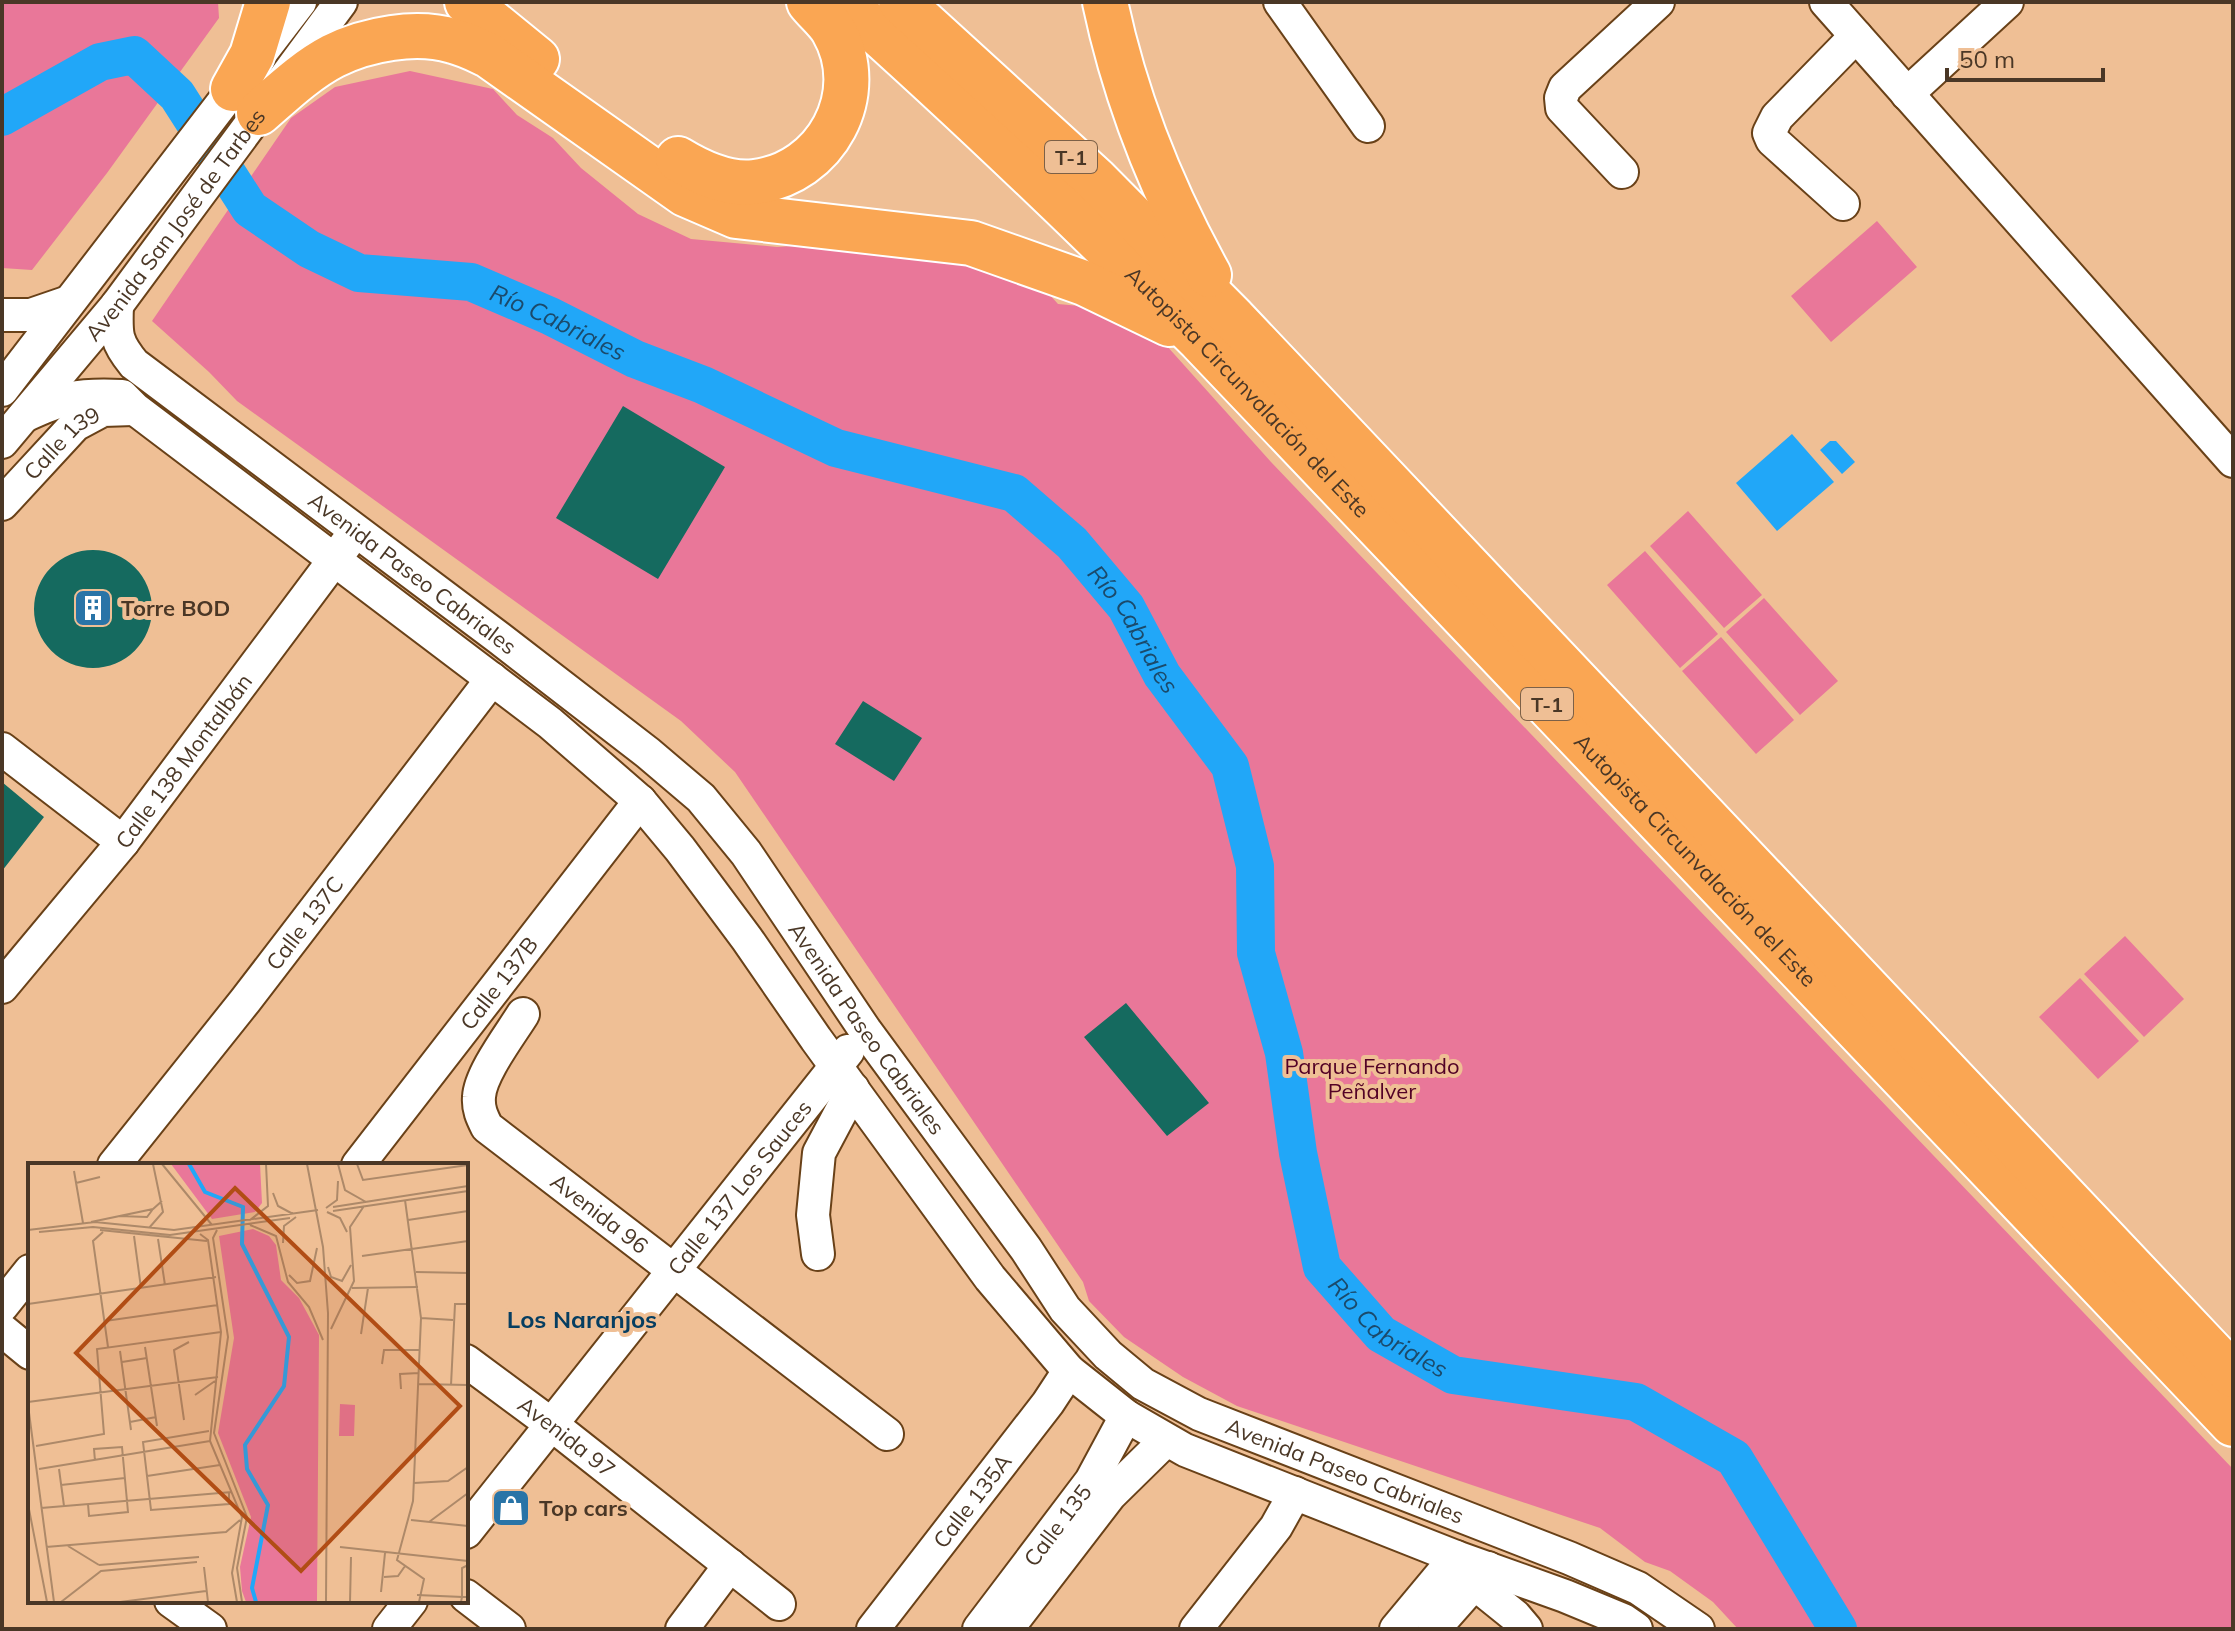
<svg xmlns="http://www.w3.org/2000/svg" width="2235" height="1631" font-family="Mulish,sans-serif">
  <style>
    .green { fill: #e97799 }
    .water { fill: #21a7f8 }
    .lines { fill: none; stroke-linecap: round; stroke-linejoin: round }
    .river { stroke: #21a7f8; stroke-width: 38 }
    .building { fill: #156a5f }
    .minor-casing { stroke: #694118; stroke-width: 36 }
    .highway-casing { stroke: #fff; stroke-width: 48 }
    .minor { stroke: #fff; stroke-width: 32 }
    .highway { stroke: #faa653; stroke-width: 44 }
    .labels { text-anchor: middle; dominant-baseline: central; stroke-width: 8; stroke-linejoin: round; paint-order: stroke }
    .shield { fill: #efbf95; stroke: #7c6047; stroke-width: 2 }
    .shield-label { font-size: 20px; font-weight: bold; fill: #4a3726 }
    .street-label { font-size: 22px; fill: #4a3726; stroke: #efbf95 }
    .poi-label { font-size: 22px; font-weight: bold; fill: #4a3726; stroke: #efbf95; text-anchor: start }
    .park-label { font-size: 22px; fill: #530226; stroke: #efbf95 }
    .water-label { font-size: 24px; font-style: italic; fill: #1b4a6b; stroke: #efbf95 }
    .neighbourhood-label { font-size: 24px; font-weight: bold; fill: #063e61; stroke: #efbf95 }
    .inset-river { fill: none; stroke: #21a7f8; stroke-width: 4 }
    .inset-road { fill: none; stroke: #ad8969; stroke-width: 2 }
    .view { fill: #b14d15; fill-opacity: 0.15; stroke: #b14d15; stroke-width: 4 }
    .inset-edge { fill: none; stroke: #4a3726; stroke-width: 4 }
  </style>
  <rect width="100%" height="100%" fill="#efbf95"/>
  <!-- green -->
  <path class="green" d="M2 2H218L219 18 107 173 32 270 2 268Z
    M410 71 493 89 517 115 553 138 581 168 638 214 691 239 777 247 823 244 1031 274 1058 304 1124 310 1157 335 1271 462 2233 1469V1629H1738L1713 1602 1670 1571 1645 1562 1600 1528 1237 1406 1183 1377 1124 1337 1089 1301 1083 1282 735 772 681 721 237 401 209 372 152 321 291 118 335 87Z
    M1877 221 1917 267 1831 342 1791 296Z
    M1688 511 1762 595 1724 628 1650 546Z
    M1645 551 1718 634 1680 668 1607 585Z
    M1764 598 1838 681 1800 715 1726 632Z
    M1721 637 1794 720 1756 754 1682 671Z
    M2125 936 2184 999 2144 1037 2084 974Z
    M2080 978 2139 1041 2098 1079 2039 1017Z"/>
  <!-- water -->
  <path class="water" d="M1792 434 1834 482 1777 531 1736 483Z
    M1830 441H1836L1855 462 1842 474 1820 450Z"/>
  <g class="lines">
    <!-- river -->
    <path class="river" id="s1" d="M2 117 100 62 134 55 177 95 250 209 309 249 359 273 471 282 550 316 635 359 703 385 836 448 1014 493 1072 543 1126 607 1162 675 1230 766 1255 866 1256 953 1284 1053 1298 1153 1322 1267 1381 1334 1453 1375 1636 1402 1734 1458 1838 1629"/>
  </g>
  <!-- building -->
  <path class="building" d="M623 406 725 467 658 579 556 518Z
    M34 609a59 59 0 1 1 118 0a59 59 0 1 1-118 0Z
    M863 701 922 738 894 781 835 744Z
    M2 782 44 817 2 871Z
    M1126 1003 1209 1103 1167 1136 1084 1037Z"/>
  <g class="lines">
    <defs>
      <g id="minor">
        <path d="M1280 2 1368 126"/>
        <path d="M1826 2 2233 461"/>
        <path d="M1907 94 2007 2"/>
        <path d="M1622 172 1562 108 1561 98 1565 88 1658 2"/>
        <path d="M1843 204 1772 140 1769 133 1777 117 1856 36"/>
        <path id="s2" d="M117 305C116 334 115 341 134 364L499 638 648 753 701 798 746 853 865 1030 1026 1249 1065 1309 1108 1355 1143 1384 1199 1414 1569 1558 1638 1588 1698 1629"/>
        <path d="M2 315H31L66 303"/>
        <path d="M2 390 300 2"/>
        <path d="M24 416C65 397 76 394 122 396L135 409 550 723 640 801 680 849 747 939 816 1039 990 1278 1069 1371 1126 1416 1185 1450 1456 1557 1565 1596 1623 1620 1636 1629"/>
        <path id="s3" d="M2 442 117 305 341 2"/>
        <path id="s4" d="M2 504 75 425 103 410 133 409"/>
        <path d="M2 749 123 842"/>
        <path id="s5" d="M2 987 123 842 346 544"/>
        <path id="s6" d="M523 1014C510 1035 480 1074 479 1097 478 1109 482 1117 487 1127L887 1434"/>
        <path id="s7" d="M114 1165 245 1001 492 679"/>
        <path id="s8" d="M358 1165 640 801"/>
        <path d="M818 1254 813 1215 819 1153 853 1089"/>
        <path d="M2 1306 30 1271"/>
        <path d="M2 1330 30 1353"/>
        <path id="s9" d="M466 1361 551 1424 779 1604"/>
        <path id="s10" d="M466 1532 848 1051"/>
        <path d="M1474 1583 1515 1616 1526 1629"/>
        <path d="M466 1596 509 1629"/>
        <path d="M171 1601 210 1629"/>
        <path d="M389 1629 411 1601"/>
        <path d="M682 1629 730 1565"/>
        <path id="s11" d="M873 1629 1048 1403 1069 1371"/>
        <path id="s12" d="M979 1629 1091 1481 1126 1416"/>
        <path d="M1007 1629 1110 1495 1165 1441"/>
        <path d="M1196 1629 1276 1527 1295 1493"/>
        <path d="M1396 1629 1456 1557"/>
        <path d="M1434 1629 1488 1568"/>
      </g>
      <g id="highway">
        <path d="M467 2 537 59"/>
        <path id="s13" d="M843 2C966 111 1083 224 1200 340L2233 1424"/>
        <path d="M901 2 1095 179 1234 319 2233 1375"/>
        <path d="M1105 2C1125 97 1162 190 1209 275"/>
        <path d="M233 89 252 55 268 2"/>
        <path d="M259 113C282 93 306 70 333 56 367 39 416 30 453 41 465 44 477 50 488 55L685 194 736 216 971 243 1084 283 1169 324"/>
        <path d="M678 159C701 173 727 185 754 182 826 174 870 94 833 30 827 20 816 11 809 2"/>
      </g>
    </defs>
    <!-- minor casing -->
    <use href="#minor" class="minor-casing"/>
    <!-- highway casing -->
    <use href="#highway" class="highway-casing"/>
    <!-- minor -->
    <use href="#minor" class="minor"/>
    <!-- highway -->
    <use href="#highway" class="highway"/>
  </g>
  <!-- icons -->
  <defs>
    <symbol id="building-square" viewBox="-11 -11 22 22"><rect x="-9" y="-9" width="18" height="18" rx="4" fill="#2974a7" stroke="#efbf95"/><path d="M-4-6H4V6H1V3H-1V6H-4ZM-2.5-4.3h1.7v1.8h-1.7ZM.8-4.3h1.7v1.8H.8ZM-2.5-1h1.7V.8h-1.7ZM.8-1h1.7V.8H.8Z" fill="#fff"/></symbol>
    <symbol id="shop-square" viewBox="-11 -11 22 22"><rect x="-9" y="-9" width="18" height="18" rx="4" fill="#2974a7" stroke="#efbf95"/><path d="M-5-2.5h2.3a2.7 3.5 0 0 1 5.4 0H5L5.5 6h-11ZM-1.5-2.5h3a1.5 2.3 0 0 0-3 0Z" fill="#fff"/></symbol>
  </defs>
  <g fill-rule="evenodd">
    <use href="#building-square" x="71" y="586" width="44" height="44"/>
    <use href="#shop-square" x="489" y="1486" width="44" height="44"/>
  </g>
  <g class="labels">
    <!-- shield labels -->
    <g class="shield">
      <rect x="1045" y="141" width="52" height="32" rx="6"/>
      <rect x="1521" y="688" width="52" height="32" rx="6"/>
    </g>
    <g class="shield-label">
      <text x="1071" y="157">T-1</text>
      <text x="1547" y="704">T-1</text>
    </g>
    <!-- street labels -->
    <g class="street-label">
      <text stroke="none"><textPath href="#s3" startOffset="278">Avenida San José de Tarbes</textPath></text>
      <text stroke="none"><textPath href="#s13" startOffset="562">Autopista Circunvalación del Este</textPath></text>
      <text stroke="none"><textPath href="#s4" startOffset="86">Calle 139</textPath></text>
      <text stroke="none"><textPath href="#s2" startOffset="412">Avenida Paseo Cabriales</textPath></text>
      <text stroke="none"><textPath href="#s5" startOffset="290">Calle 138 Montalbán</textPath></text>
      <text stroke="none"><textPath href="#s13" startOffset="1210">Autopista Circunvalación del Este</textPath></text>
      <text stroke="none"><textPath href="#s7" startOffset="308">Calle 137C</textPath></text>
      <text stroke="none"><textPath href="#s8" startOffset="230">Calle 137B</textPath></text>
      <text stroke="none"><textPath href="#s2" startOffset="1062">Avenida Paseo Cabriales</textPath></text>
      <text stroke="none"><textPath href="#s10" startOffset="440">Calle 137 Los Sauces</textPath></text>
      <text stroke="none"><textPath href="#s6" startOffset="268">Avenida 96</textPath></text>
      <text stroke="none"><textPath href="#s9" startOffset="126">Avenida 97</textPath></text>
      <text stroke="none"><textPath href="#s2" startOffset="1734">Avenida Paseo Cabriales</textPath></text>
      <text stroke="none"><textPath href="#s11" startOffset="162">Calle 135A</textPath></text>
      <text stroke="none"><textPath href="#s12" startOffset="130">Calle 135</textPath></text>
    </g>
    <!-- poi labels -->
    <g class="poi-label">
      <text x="121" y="608">Torre BOD</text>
      <text x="539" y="1508">Top cars</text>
    </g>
    <!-- park labels -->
    <g class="park-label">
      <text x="1372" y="1066">Parque Fernando<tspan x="1372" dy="25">Peñalver</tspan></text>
    </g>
    <!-- water labels -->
    <g class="water-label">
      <text stroke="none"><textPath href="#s1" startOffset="676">Río Cabriales</textPath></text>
      <text stroke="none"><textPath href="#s1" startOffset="1348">Río Cabriales</textPath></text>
      <text stroke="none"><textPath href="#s1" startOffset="2118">Río Cabriales</textPath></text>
    </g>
    <!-- neighbourhood labels -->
    <g class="neighbourhood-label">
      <text x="582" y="1319">Los Naranjos</text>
    </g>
  </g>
  <!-- overview -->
  <g transform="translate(28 1163)">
    <rect width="440" height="440" fill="#efbf95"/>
    <path d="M143 1H232L234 40 227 49 184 56ZM225 66 241 73 248 82 253 117 271 135 291 172 289 439H218L214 428 212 404 223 354 190 270 206 175 191 73ZM312 241 327 242 326 273H311Z" fill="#e97799"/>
    <path class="inset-river" d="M161 1 177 29 215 44 214 81 261 174 256 223 217 282 219 306 240 342 224 425 228 439"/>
    <path class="inset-road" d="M134 1 184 62M279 1 295 84 300 150 298 439M310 1 317 27 338 39M329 1 335 17 440 2M46 8 55 60M48 20 72 14M245 30 250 43 265 51M377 37 393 155 385 338 369 397 396 416 391 439M305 44 440 23M298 45 309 37 310 18M305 48 440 28M299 49 312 55 319 69M91 53 119 54 125 46M222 57 240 43 238 1M380 57 440 48M63 59 125 46 134 38M222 62 248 73 260 119 281 144 295 177M121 65 135 49 125 1M0 67 67 59 146 67 290 47M72 67 179 78M189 67 185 75 200 174 186 270 219 354 209 405 214 439M11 69 65 64 142 72 262 55M75 69 65 78 80 184M172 71 180 77 193 169 182 278 214 354 204 410 209 439M106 73 113 125M130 76 137 122M255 80 256 63 268 54M334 93 440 78M300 104 303 114 314 118 323 102M388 109 440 110M261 112 269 120 282 118 289 85M324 125 390 124M0 141 188 114M393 155 425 157M77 158 190 142M303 166 326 118 322 64 336 43M333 171 340 125M117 184 129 263M92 188 103 267M94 199 119 195M354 201 356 187H392M390 221 440 222M423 222 427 141H440M373 226 372 211 391 210M167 232 187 218M0 239 190 214M0 242 26 439M156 257 146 187 161 179M102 259 128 254M181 268 115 279 123 347 201 341V329M8 283 76 271 69 186 193 169M11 306 182 278M31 306 36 343M119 313 192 302M386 320 420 318 440 304M33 322 97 315M0 341 19 439M60 341 61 353 100 349 94 284 66 286 67 298M13 345 204 329M383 357 440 363M401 359 440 330M40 383 71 402M18 384 198 369 212 357M312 384 440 398M71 402 171 394M440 402 434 405V434H440M176 404 180 439M356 414 370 413 377 403M353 429 357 390M389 432 434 434 433 439M33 439 73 408 169 399M92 439 178 428M322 439 323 394"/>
    <path class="view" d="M207 25 432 243 273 408 48 190Z"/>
    <rect width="440" height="440" class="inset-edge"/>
  </g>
  <!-- border -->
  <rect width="2235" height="1631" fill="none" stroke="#4a3726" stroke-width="8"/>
  <!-- scale -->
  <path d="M1947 68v12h156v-12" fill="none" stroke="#4a3726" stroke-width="4"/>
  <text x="1959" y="68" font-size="24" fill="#4a3726" stroke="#efbf95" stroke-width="6" paint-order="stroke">50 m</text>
</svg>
